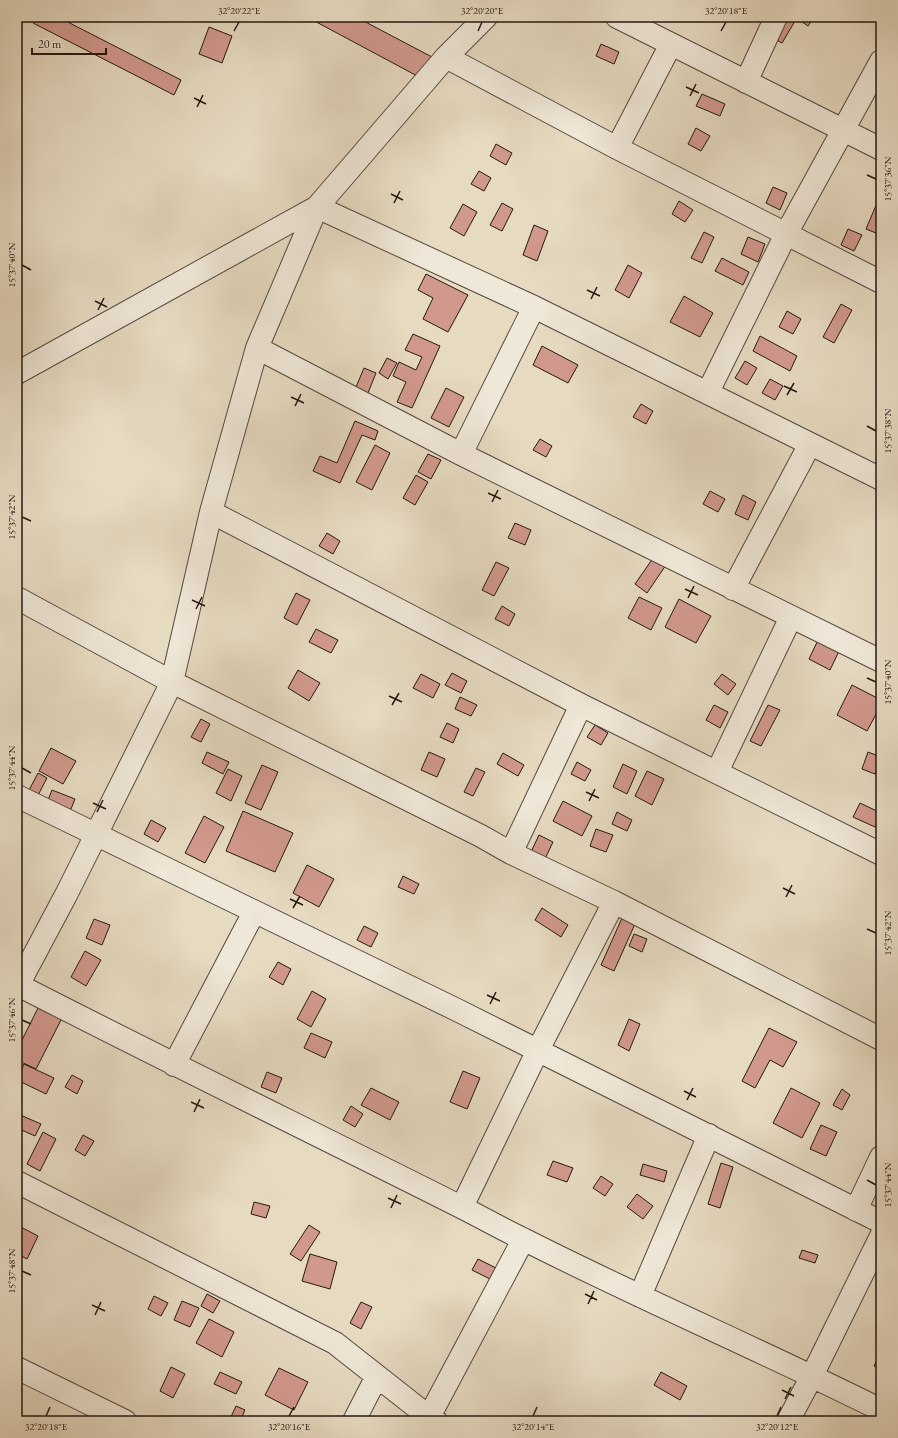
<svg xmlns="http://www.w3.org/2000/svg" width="898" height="1438" font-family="'EB Garamond',serif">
  <rect width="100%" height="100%" fill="#e6dac1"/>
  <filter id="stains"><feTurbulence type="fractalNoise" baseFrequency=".005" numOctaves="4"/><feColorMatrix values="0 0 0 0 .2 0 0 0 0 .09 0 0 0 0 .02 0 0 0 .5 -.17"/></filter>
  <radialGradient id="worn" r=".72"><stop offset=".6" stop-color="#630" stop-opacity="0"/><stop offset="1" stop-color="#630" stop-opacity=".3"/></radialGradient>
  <path fill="#d1998d" stroke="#241813" d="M 36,17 L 58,17 L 181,80 L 174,95 L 33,23 Z
    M 307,17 L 356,17 L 432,57 L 421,78 Z
    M 780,17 L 788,17 L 795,21 L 782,43 L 769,36 Z
    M 795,17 L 814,17 L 808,26 Z
    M 209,27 L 232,36 L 222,63 L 199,54 Z
    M 601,44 L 619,52 L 614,64 L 596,56 Z
    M 702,94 L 725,104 L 720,116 L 696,106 Z
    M 696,128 L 710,136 L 701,151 L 688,144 Z
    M 496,144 L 512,153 L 506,165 L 490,156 Z
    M 479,171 L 491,178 L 484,191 L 471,184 Z
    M 773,187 L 787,193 L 780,210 L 766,203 Z
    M 679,201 L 693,210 L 685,222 L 672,214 Z
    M 502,203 L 513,209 L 502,231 L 490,225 Z
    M 877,203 L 881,205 L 881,235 L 866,229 Z
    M 463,204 L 477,212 L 464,236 L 450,228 Z
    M 534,225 L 548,231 L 537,261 L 523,255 Z
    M 848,229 L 862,235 L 854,251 L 841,245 Z
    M 704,232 L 714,237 L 702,263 L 691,258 Z
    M 748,237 L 765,244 L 758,262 L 741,254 Z
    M 722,258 L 749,272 L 743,285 L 715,271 Z
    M 628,265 L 642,273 L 629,298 L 615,290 Z
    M 426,274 L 468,295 L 448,332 L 423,319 L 433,298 L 418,290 Z
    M 684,296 L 713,313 L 700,337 L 670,322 Z
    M 841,304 L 852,310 L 834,343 L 823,337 Z
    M 787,311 L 801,319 L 793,334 L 779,327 Z
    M 413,334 L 440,346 L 412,408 L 397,402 L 406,382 L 393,376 L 399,362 L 416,370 L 422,357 L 405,350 Z
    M 760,336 L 797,356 L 790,371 L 753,351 Z
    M 542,346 L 578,365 L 568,383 L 533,365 Z
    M 387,358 L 397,363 L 388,379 L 379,373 Z
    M 745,361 L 757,368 L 747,385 L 735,378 Z
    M 364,368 L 376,373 L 368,393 L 356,387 Z
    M 770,379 L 783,386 L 775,400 L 762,393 Z
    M 446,388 L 464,397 L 449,427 L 431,418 Z
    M 641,404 L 653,411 L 646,424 L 633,417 Z
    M 355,421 L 378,431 L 375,440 L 362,435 L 340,483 L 313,471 L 320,456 L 337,463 Z
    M 540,439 L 552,446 L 546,457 L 533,450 Z
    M 375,445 L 390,453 L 372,490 L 356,482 Z
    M 428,454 L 441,460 L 431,479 L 418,472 Z
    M 416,475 L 428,482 L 415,505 L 403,498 Z
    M 710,491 L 725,499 L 718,512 L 703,504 Z
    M 743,495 L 756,502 L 748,520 L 735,514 Z
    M 515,523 L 531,530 L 525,545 L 508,538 Z
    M 327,533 L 340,541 L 333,554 L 319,546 Z
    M 656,554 L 668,562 L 647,593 L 635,584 Z
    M 496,562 L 509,568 L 494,596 L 482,590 Z
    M 296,593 L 310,600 L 297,625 L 284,618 Z
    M 639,597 L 662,608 L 651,630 L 628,618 Z
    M 679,599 L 711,616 L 696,643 L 665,627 Z
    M 502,606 L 515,614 L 509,626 L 495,619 Z
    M 316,629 L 338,640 L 331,653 L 309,642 Z
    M 820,636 L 841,647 L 830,670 L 809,659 Z
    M 298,670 L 320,683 L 309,701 L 288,688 Z
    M 452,673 L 467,681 L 461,693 L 445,685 Z
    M 421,674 L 440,684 L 433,698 L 413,688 Z
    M 722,674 L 736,684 L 728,695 L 714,684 Z
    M 852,685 L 881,700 L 881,705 L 867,731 L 837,715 Z
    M 460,697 L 477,705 L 471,716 L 455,709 Z
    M 714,705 L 728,712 L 720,728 L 706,720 Z
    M 768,705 L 780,710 L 761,746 L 750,741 Z
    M 201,719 L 210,724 L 201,742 L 191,737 Z
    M 447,723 L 459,729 L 453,743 L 440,737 Z
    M 595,725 L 608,733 L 601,745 L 587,737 Z
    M 51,748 L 76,761 L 63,784 L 39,771 Z
    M 207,752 L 229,762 L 223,774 L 202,763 Z
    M 429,752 L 445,759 L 437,777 L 421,770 Z
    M 868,752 L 881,757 L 875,774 L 862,769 Z
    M 503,753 L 524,765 L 518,776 L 497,764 Z
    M 577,762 L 591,770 L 585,781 L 571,774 Z
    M 623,764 L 637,771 L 627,794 L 613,787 Z
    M 262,765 L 278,772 L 261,810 L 245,803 Z
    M 476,768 L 485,772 L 473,796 L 464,792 Z
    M 228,769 L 242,776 L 231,801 L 216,793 Z
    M 647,771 L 664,779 L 652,805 L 635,796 Z
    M 38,773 L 47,778 L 36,799 L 27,794 Z
    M 52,790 L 75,799 L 69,814 L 46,805 Z
    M 563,801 L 592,816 L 582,836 L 553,821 Z
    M 860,803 L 881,813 L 875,827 L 853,817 Z
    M 243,811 L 293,833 L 275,872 L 226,851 Z
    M 617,812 L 632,820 L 627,831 L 612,824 Z
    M 204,816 L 224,827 L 205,863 L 185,853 Z
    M 151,820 L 166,828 L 158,842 L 144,834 Z
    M 596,829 L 613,835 L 606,852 L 590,846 Z
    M 539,835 L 553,842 L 544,861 L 530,854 Z
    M 307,865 L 334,879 L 319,907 L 293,893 Z
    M 403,876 L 419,884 L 414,894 L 398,887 Z
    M 542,908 L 568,925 L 561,937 L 535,920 Z
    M 622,918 L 635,924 L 614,971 L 601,965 Z
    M 94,919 L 110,925 L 102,945 L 86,938 Z
    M 364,926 L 378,933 L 371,947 L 357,940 Z
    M 634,934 L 647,939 L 642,952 L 629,946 Z
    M 85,951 L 101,960 L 86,986 L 71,977 Z
    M 278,962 L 291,969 L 283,985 L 269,977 Z
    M 312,991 L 326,999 L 311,1027 L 297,1019 Z
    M 39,1006 L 62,1018 L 36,1069 L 17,1060 L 17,1050 Z
    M 629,1019 L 640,1024 L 629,1051 L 618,1045 Z
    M 769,1028 L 797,1042 L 783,1067 L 770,1060 L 755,1088 L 742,1081 Z
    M 311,1033 L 332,1042 L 325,1058 L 304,1048 Z
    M 24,1064 L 54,1078 L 46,1094 L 17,1080 Z
    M 463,1071 L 480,1078 L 467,1109 L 450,1102 Z
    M 267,1072 L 282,1078 L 276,1093 L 261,1087 Z
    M 72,1075 L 83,1081 L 77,1094 L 65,1087 Z
    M 371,1088 L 399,1102 L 390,1120 L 361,1105 Z
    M 791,1088 L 820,1103 L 802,1138 L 773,1123 Z
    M 842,1089 L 850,1095 L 842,1110 L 833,1105 Z
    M 351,1106 L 363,1114 L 355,1127 L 343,1120 Z
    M 18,1114 L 41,1124 L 35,1136 L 17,1128 Z
    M 821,1125 L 837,1132 L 826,1156 L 810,1149 Z
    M 43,1132 L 56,1139 L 40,1171 L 27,1164 Z
    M 83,1135 L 94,1141 L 85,1156 L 75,1150 Z
    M 553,1161 L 573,1168 L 567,1182 L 547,1175 Z
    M 721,1163 L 733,1167 L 720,1208 L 708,1204 Z
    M 643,1164 L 667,1171 L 664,1182 L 640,1175 Z
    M 601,1176 L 613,1184 L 605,1196 L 593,1188 Z
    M 637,1194 L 653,1206 L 643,1219 L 627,1207 Z
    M 254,1202 L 270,1206 L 266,1218 L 251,1214 Z
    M 17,1225 L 38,1236 L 27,1259 L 17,1254 Z
    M 309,1225 L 320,1232 L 301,1261 L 290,1254 Z
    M 802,1250 L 818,1255 L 815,1263 L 799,1258 Z
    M 310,1254 L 337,1262 L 330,1289 L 302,1281 Z
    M 478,1259 L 496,1268 L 490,1279 L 472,1270 Z
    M 207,1294 L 220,1301 L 213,1313 L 201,1306 Z
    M 154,1296 L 168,1303 L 161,1316 L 148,1309 Z
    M 182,1301 L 199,1308 L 190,1327 L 174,1320 Z
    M 361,1302 L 372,1307 L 361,1329 L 350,1323 Z
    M 209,1319 L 234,1332 L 222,1357 L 196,1343 Z
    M 881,1352 L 881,1370 L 874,1366 Z
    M 171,1367 L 185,1374 L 173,1398 L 160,1391 Z
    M 279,1368 L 308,1382 L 294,1410 L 265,1395 Z
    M 220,1372 L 242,1382 L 236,1394 L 214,1384 Z
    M 661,1372 L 687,1386 L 680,1400 L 654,1385 Z
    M 236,1406 L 245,1410 L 240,1421 L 229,1421 Z"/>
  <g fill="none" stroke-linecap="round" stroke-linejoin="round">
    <defs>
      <path id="minor" d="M 617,17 L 881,149
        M 446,57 L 617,148 L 881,282
        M 746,82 L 776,17
        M 617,148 L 671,44
        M 257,348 L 461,454 L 881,661
        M 17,373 L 317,207 L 534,307 L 881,479
        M 708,392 L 786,234 L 881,61
        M 461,454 L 534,307
        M 211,512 L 581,705 L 881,854
        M 733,589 L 810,444
        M 17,598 L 172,682 L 481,836 L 511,853 L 614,902 L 881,1039
        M 717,772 L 791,617
        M 17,796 L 455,1009 L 881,1222
        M 511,853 L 581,705
        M 18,985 C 164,1060 312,1132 459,1206 C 481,1217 502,1229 523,1239 C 641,1299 763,1351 881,1410
        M 17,987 L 67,893 L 172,682 L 211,512 L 257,348 L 317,207 L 446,57 L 486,17
        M 174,1065 L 254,912
        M 17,1182 L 335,1343 L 429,1417 L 436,1421
        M 462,1207 L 538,1050 L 614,902
        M 856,1210 L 881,1157
        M 640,1296 L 709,1135
        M 17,1368 L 125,1421
        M 429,1417 L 523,1240
        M 354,1421 L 377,1376
        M 788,1421 L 812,1376 L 881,1236"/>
    </defs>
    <use href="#minor" stroke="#54483e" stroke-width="24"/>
    <use href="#minor" stroke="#efe7d7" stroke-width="22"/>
  </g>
  <path fill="none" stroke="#241813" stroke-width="1.5" d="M 234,31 L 239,22M 478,31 L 482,22M 721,31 L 726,22M 686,87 L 699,93M 690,96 L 696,84M 194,98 L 206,104M 197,107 L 203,95M 867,175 L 876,179M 391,194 L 403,200M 394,203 L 400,191M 22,265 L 31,270M 587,290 L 600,296M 591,299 L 597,287M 95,301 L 107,307M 98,310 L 104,298M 784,386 L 797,392M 787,395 L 794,383M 291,397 L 304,403M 295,406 L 301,394M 867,426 L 876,431M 488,493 L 501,499M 492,502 L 498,490M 22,517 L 31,521M 685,589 L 698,595M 688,598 L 694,586M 192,600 L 205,606M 196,609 L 202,597M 867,678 L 876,682M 389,696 L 402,702M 392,705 L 399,693M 22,768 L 31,773M 586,792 L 599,798M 589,801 L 595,789M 93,803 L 106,809M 97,812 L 103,800M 783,888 L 795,894M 786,897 L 792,885M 290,899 L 303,905M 293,908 L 300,896M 867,929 L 876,933M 487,995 L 500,1001M 490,1004 L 496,992M 22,1020 L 31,1024M 684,1091 L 696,1097M 687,1100 L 693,1088M 191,1102 L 204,1108M 194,1112 L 200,1099M 867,1180 L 876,1185M 388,1198 L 401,1204M 391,1208 L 397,1195M 22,1271 L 31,1275M 585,1294 L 597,1300M 588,1304 L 594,1291M 92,1305 L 105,1311M 95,1315 L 101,1302M 782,1390 L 794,1396M 785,1399 L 791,1387M 46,1416 L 50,1407M 289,1416 L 294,1407M 533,1416 L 537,1407M 777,1416 L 781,1407"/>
  <rect width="898" height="1438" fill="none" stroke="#e6dac1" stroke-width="44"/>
  <path d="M32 48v6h74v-6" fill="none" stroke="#241813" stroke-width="2"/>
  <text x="38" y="48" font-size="12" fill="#241813" stroke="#efe7d7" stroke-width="3" paint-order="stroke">20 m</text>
  <rect x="22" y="22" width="854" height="1394" fill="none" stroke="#241813" stroke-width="1.5"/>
  <g font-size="10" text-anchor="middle" fill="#241813">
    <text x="239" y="14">32°20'22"E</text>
    <text x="482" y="14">32°20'20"E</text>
    <text x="726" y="14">32°20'18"E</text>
    <text transform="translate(887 179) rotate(-90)" y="4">15°37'36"N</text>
    <text transform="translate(11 265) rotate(-90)" y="4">15°37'40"N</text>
    <text transform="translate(887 431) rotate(-90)" y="4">15°37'38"N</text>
    <text transform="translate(11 517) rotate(-90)" y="4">15°37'42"N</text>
    <text transform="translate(887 682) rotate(-90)" y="4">15°37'40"N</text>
    <text transform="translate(11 768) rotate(-90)" y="4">15°37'44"N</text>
    <text transform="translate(887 933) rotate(-90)" y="4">15°37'42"N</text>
    <text transform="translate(11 1020) rotate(-90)" y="4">15°37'46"N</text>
    <text transform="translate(887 1185) rotate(-90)" y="4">15°37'44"N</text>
    <text transform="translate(11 1271) rotate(-90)" y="4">15°37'48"N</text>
    <text x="46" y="1430">32°20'18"E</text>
    <text x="289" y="1430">32°20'16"E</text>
    <text x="533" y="1430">32°20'14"E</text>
    <text x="777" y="1430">32°20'12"E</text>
  </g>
  <rect width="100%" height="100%" filter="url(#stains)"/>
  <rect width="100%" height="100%" fill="url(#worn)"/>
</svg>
